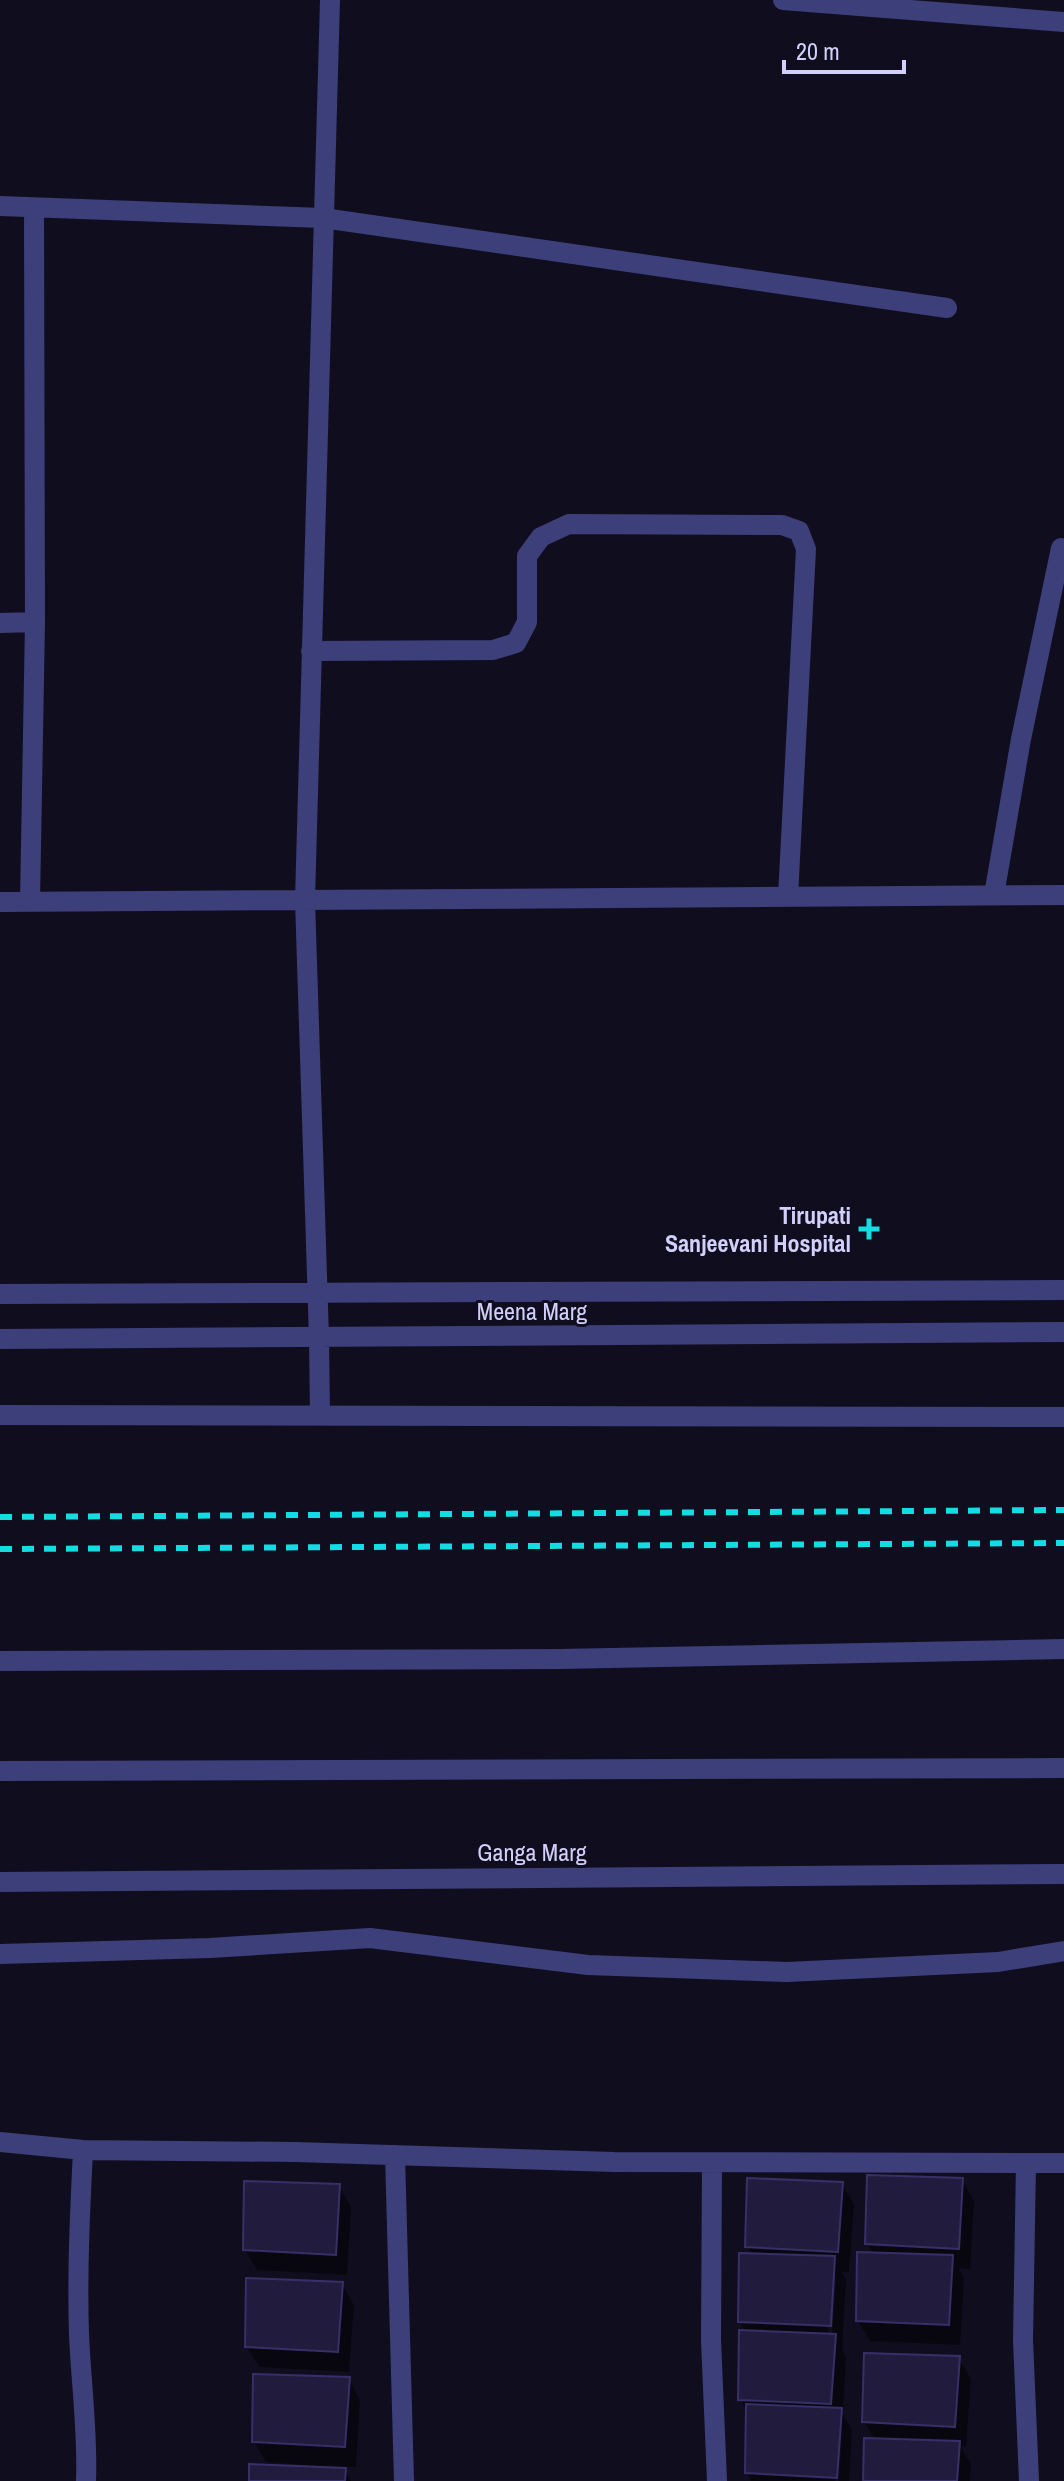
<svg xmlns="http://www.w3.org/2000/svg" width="1064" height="2481" font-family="'Archivo Narrow',sans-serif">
  <rect width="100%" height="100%" fill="#100e1e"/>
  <path fill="#0007" fill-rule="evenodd" d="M 962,2180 L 974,2201 L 970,2269 L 959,2268 L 964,2278 L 960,2345 L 870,2341 L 858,2321 L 874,2255 L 867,2243 Z
    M 842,2184 L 854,2204 L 849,2272 L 842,2272 L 846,2279 L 842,2349 L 846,2357 L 843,2414 L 852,2430 L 849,2481 L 839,2481 L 842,2427 L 838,2427 L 835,2481 L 751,2481 L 747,2472 L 748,2413 L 740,2399 L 746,2333 L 740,2321 L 753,2255 L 747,2246 ZM 832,2276 L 836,2276 L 832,2336 L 828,2336 Z
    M 339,2186 L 351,2207 L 347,2275 L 257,2270 L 245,2250 Z
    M 342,2284 L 354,2305 L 349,2372 L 259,2367 L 247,2347 Z
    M 959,2358 L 971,2379 L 966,2447 L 960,2446 L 971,2464 L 970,2481 L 865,2481 L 875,2440 L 864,2421 Z
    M 349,2379 L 360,2400 L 356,2467 L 343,2467 L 351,2481 L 251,2481 L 305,2468 L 306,2465 L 266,2462 L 254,2442 Z"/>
  <path fill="#211c3e" stroke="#373068" stroke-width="2" d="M 867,2175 L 963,2178 L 959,2249 L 865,2244 Z
    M 747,2178 L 843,2182 L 838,2252 L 745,2247 Z
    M 244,2181 L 340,2184 L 336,2255 L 243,2250 Z
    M 857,2252 L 953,2255 L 949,2325 L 856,2321 Z
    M 739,2253 L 835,2256 L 831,2326 L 738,2322 Z
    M 246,2278 L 343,2282 L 338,2352 L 245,2347 Z
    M 739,2330 L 836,2334 L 831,2404 L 738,2400 Z
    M 864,2353 L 960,2356 L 955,2427 L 862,2422 Z
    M 253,2374 L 350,2377 L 345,2447 L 252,2442 Z
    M 746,2404 L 842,2408 L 837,2478 L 745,2473 Z
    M 864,2438 L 960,2441 L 957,2481 L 863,2481 Z
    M 249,2464 L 346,2468 L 345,2481 L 249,2481 Z"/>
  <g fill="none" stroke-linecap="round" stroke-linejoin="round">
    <path stroke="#3d3f7a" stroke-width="20" d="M 783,0 L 1064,22
      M 0,206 L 323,218 L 947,308
      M 0,623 L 35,622
      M 311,651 L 493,650 L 516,643 L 527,622 L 527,556 L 541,537 L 569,524 L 782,525 L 799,531 L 806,549 L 788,897
      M 994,895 L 1021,739 L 1061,548
      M 0,902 L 1064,895
      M 30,902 L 35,622 L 34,209
      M 0,1294 L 1064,1290
      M 319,1338 L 305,900 L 330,0
      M 0,1661 L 560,1659 L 1064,1649
      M 0,1954 L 210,1948 L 370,1938 L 588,1965 L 787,1972 L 998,1962 L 1064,1951
      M 0,2142 L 83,2150 L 295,2152 L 614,2162 L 1064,2163
      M 83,2150 C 80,2211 77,2272 79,2334 C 81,2383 88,2432 86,2481
      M 395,2155 L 404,2481
      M 712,2163 L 711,2340 L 717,2481
      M 1026,2163 L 1023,2340 L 1029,2481"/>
    <path stroke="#3d3f7a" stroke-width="20" d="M 319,1338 L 320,1415
      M 0,1339 L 1064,1332
      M 0,1415 L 1064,1417
      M 0,1771 L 1064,1768
      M 0,1882 L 1064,1874"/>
    <path stroke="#13dce3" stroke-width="6" stroke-dasharray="12 10" stroke-linecap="butt" d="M 0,1517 L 1064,1510
      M 0,1549 L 1064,1543"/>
  </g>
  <path fill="#13dce3" stroke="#100e1e" stroke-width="3" d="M865 1217h8v8h8v8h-8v8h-8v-8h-8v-8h8z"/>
  <g text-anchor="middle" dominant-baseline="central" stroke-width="6" stroke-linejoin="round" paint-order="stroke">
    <g font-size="24" font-weight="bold" fill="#d2d0fb" stroke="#100e1e" text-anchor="end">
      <text x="851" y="1215">Tirupati<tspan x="851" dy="28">Sanjeevani Hospital</tspan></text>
    </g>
    <g font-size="24" fill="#d2d0fb" stroke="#100e1e">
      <text x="532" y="1311">Meena Marg</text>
      <text x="532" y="1852">Ganga Marg</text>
    </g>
  </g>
  <path d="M784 60v12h120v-12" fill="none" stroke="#d2d0fb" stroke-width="4"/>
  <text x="796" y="60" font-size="24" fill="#d2d0fb" stroke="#100e1e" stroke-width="6" paint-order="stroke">20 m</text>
</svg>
